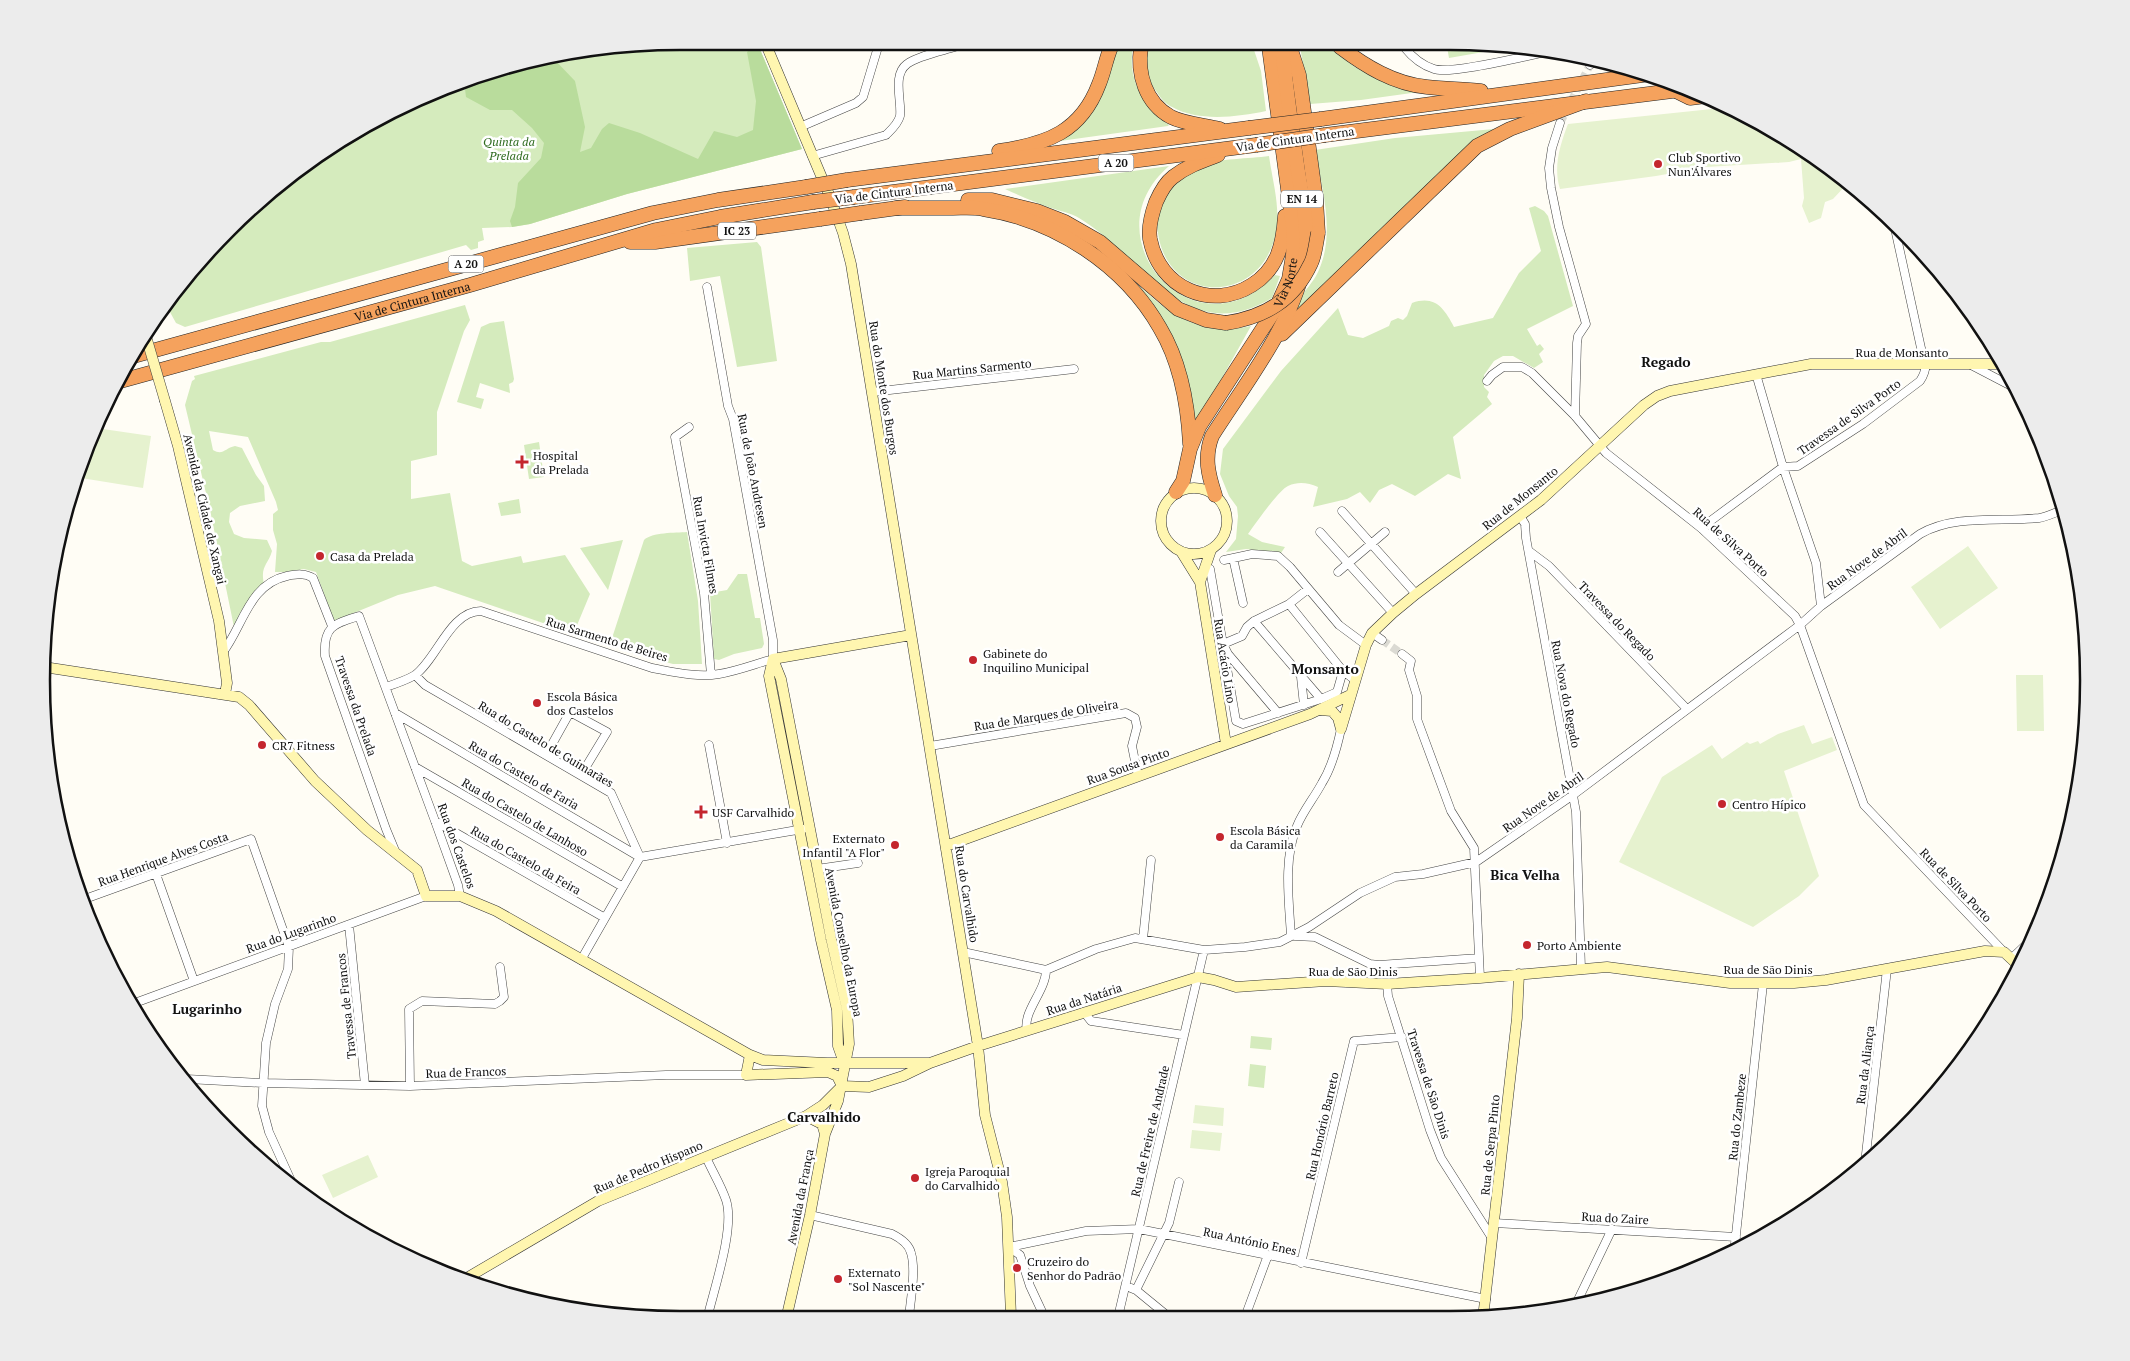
<svg xmlns="http://www.w3.org/2000/svg" width="2130" height="1361" font-family="'PT Serif',serif">
  <rect width="100%" height="100%" fill="#fffdf5"/>
  <path fill="#d5ebbd" d="M 597,47 L 759,47 L 802,149 L 627,194 L 530,224 L 512,227 L 482,228 L 484,240 L 478,242 L 478,248 L 471,250 L 466,245 L 185,327 L 176,323 L 165,303 L 173,292 L 229,228 L 325,149 L 475,75 Z
    M 1118,47 L 1133,47 C 1127,80 1143,105 1169,125 L 1168,126 L 1060,141 L 1105,83 Z
    M 1149,47 L 1253,47 L 1261,71 L 1266,111 C 1237,117 1199,122 1172,107 C 1165,104 1160,97 1156,91 C 1146,78 1145,62 1149,47 Z
    M 1300,47 L 1329,47 L 1355,67 L 1379,79 L 1419,92 L 1361,100 L 1310,104 Z
    M 1447,47 L 1512,47 L 1449,58 Z
    M 1494,129 L 1458,158 L 1291,319 C 1293,313 1295,306 1298,301 C 1304,291 1313,283 1318,272 C 1336,234 1322,189 1315,150 L 1395,138 Z
    M 1269,156 C 1272,178 1279,202 1277,224 C 1270,302 1174,309 1159,239 C 1157,228 1156,219 1160,209 C 1167,189 1182,175 1201,166 C 1219,158 1249,159 1269,156 Z
    M 1169,166 C 1086,237 1195,360 1275,275 L 1280,276 L 1272,298 C 1185,350 1144,257 1079,218 C 1071,213 1060,211 1051,208 C 1035,202 1020,196 1005,189 Z
    M 1535,206 L 1544,211 L 1548,216 L 1573,306 L 1527,329 L 1537,346 L 1540,344 L 1544,349 L 1539,354 L 1543,362 L 1534,368 L 1513,356 L 1503,356 L 1494,361 L 1484,375 L 1484,387 L 1489,392 L 1487,397 L 1492,404 L 1453,437 L 1461,479 L 1448,474 L 1415,496 L 1392,484 L 1379,490 L 1370,503 L 1360,492 L 1347,499 L 1313,507 L 1318,487 C 1308,483 1299,481 1288,486 C 1279,490 1255,524 1248,534 L 1262,542 L 1285,547 L 1281,553 L 1246,549 L 1226,552 L 1236,539 L 1238,516 L 1237,507 L 1229,496 L 1220,474 L 1223,449 L 1281,371 L 1338,308 L 1348,335 L 1363,338 L 1389,326 L 1391,321 L 1398,318 L 1403,320 L 1407,316 L 1412,303 C 1435,295 1444,308 1454,327 L 1493,318 L 1519,273 L 1541,251 L 1529,208 Z
    M 757,242 L 761,247 L 777,361 L 737,367 L 720,276 L 690,281 L 687,248 Z
    M 1110,259 C 1156,300 1183,339 1251,326 L 1194,428 L 1187,383 Z
    M 465,305 L 470,320 L 464,331 L 437,412 L 437,455 L 411,461 L 411,499 L 450,493 L 462,561 L 472,566 L 521,556 L 523,563 L 565,555 L 590,594 L 575,630 L 572,633 L 435,586 L 398,595 L 334,621 L 316,572 L 304,569 L 286,572 L 275,572 L 277,544 L 273,530 L 273,514 L 278,510 L 276,502 L 248,437 L 209,431 L 213,450 C 223,456 225,448 235,446 L 242,448 L 256,475 L 264,486 L 265,501 L 240,506 L 230,513 L 229,522 L 234,534 L 244,538 L 267,540 L 272,551 C 268,565 260,566 264,584 C 249,596 241,609 234,627 L 210,510 L 185,405 L 192,381 L 195,379 L 194,376 L 321,342 L 330,342 Z
    M 504,321 L 514,379 L 513,382 L 509,384 L 510,393 L 480,383 L 476,397 L 484,399 L 481,409 L 457,402 L 481,327 L 490,323 Z
    M 539,442 L 544,477 L 529,479 L 524,445 Z
    M 519,499 L 521,513 L 501,516 L 498,503 Z
    M 687,532 L 698,601 L 702,664 L 673,664 L 632,653 L 626,647 L 613,643 L 613,635 L 644,540 C 652,532 675,533 687,532 Z
    M 623,540 L 608,590 L 580,548 Z
    M 738,574 L 747,574 L 755,618 L 760,618 L 764,644 L 762,648 L 734,654 L 719,660 L 714,659 L 710,593 L 727,590 Z
    M 1251,1036 L 1272,1038 L 1271,1050 L 1250,1048 Z
    M 1250,1064 L 1266,1066 L 1264,1088 L 1248,1086 Z"/>
  <path fill="#b9dc9c" d="M 752,47 L 759,47 L 802,149 L 627,194 L 530,224 L 512,227 L 510,221 L 515,207 L 518,183 L 541,158 L 544,143 L 532,128 L 512,110 L 490,110 L 466,97 L 464,81 L 475,75 L 552,57 L 575,81 L 585,127 L 580,152 L 591,148 L 602,129 L 609,123 L 640,133 L 698,159 L 714,131 L 737,137 L 753,130 L 756,101 L 747,52 Z"/>
  <path fill="#e6f2cf" d="M 1731,107 L 1847,184 L 1833,199 L 1825,202 L 1821,218 L 1809,223 L 1802,206 L 1804,198 L 1801,159 L 1789,162 L 1706,167 L 1656,176 L 1560,189 C 1553,167 1560,145 1568,124 Z
    M 96,428 L 151,436 L 143,488 L 75,477 Z
    M 1968,546 L 1998,588 L 1940,629 L 1911,587 Z
    M 2016,675 L 2043,675 L 2044,731 L 2017,731 Z
    M 1804,725 L 1812,744 L 1832,737 L 1837,750 L 1784,771 L 1819,876 L 1799,896 L 1753,927 L 1619,862 L 1662,777 L 1712,745 L 1722,759 L 1747,742 L 1750,744 L 1758,741 L 1760,744 L 1778,734 Z
    M 1195,1105 L 1224,1108 L 1223,1126 L 1193,1123 Z
    M 1192,1130 L 1222,1133 L 1220,1151 L 1190,1148 Z
    M 368,1155 L 378,1177 L 333,1198 L 322,1175 Z"/>
  <g fill="none" stroke-linecap="round" stroke-linejoin="round">
    <path stroke="#dbdad3" stroke-width="8" stroke-dasharray="8 4" stroke-linecap="butt" d="M 1560,123 L 1590,65
      M 1382,640 L 1402,654"/>
    <defs>
      <path id="street" d="M 1404,47 C 1412,57 1421,65 1434,69 C 1450,75 1530,55 1551,51
        M 1590,65 L 1591,60
        M 1560,123 L 1552,148 L 1549,168 L 1551,188 L 1559,227 L 1586,324 L 1578,336 L 1577,343 L 1575,416
        M 800,127 L 856,103 L 863,97 L 878,47
        M 812,156 L 886,135 C 891,130 898,124 900,116 C 902,101 892,75 907,64 C 917,56 942,51 955,47
        M 1971,365 L 2017,389
        M 1756,374 L 1783,467 L 1816,563 L 1821,606
        M 1487,381 L 1492,375 L 1503,367 L 1522,367 L 1532,373 L 1575,416 L 1606,453 L 1701,528 L 1795,616 L 1800,625 L 1864,805 L 2004,952
        M 872,392 L 1074,369
        M 689,427 L 675,437 L 704,593 L 711,675
        M 1342,511 L 1416,594
        M 1520,516 L 1525,524 L 1526,538 L 1576,812 L 1581,969
        M 1701,528 L 1783,467 L 1798,466 L 1863,424 L 1920,381 C 1928,369 1926,362 1921,348 L 1894,224
        M 1320,532 L 1393,613
        M 1529,551 L 1549,566 L 1687,709
        M 1233,558 L 1243,603
        M 1224,560 L 1252,554 L 1278,556 L 1290,567 L 1339,625 L 1366,645
        M 1210,569 L 1236,721 L 1243,724 L 1321,699 L 1337,692 L 1343,671
        M 1338,572 L 1385,532
        M 1308,589 L 1289,604 L 1343,671 L 1355,680
        M 1254,621 L 1321,699
        M 1372,633 L 1382,640
        M 223,652 C 243,626 249,584 287,576 C 297,574 305,573 313,578 L 332,626
        M 1402,654 L 1411,661 L 1409,670 L 1417,696 L 1417,719 L 1451,811 L 1474,848 L 1480,978
        M 415,675 L 425,685 L 611,793 L 640,857
        M 1301,677 L 1304,705
        M 386,687 C 395,684 407,680 415,675 C 437,659 450,611 481,611 L 652,668 C 674,672 698,678 719,674 C 737,671 755,664 773,659 L 773,640 L 733,419 L 728,406 L 707,287
        M 395,713 L 638,856
        M 1278,713 L 1228,654 L 1223,644 L 1242,636 L 1247,627 L 1254,621 L 1289,604
        M 709,745 L 727,843
        M 930,746 L 1126,713 L 1135,718 L 1137,727 L 1132,746 L 1138,776
        M 546,755 L 570,712 L 607,732 L 581,775
        M 415,767 L 623,887
        M 435,821 L 605,918
        M 396,853 L 386,829 L 325,656 C 323,626 334,624 359,616 L 435,821 L 458,885 L 460,896
        M 640,857 L 803,829
        M 817,869 L 858,863
        M 156,874 L 194,981
        M 82,900 L 251,839 L 289,947 L 288,969 L 275,1004 L 266,1043 L 262,1106 L 269,1132 L 293,1185
        M 349,925 L 365,1085
        M 1291,936 C 1289,901 1283,859 1297,826 C 1303,811 1314,798 1322,783 C 1332,767 1337,748 1341,729
        M 1295,936 L 1315,937 L 1370,964 L 1379,965 L 1479,958
        M 1143,939 L 1151,860
        M 963,952 L 1046,970
        M 2012,958 L 2030,941
        M 581,960 L 640,857
        M 1387,984 L 1388,996 L 1430,1130 L 1441,1158 L 1492,1238
        M 132,1004 L 426,896
        M 1084,1012 L 1091,1021 L 1184,1035
        M 1027,1031 C 1022,1012 1046,991 1046,970 L 1096,949 L 1135,938 L 1204,950 L 1245,947 L 1280,942 L 1309,927 L 1360,893 L 1395,877 L 1423,874 L 1476,862 L 1573,795 L 1800,625 L 1821,606 L 1920,534 C 1955,514 2000,522 2039,518 C 2047,517 2056,512 2065,509
        M 187,1079 L 263,1083 L 410,1086 L 666,1075 L 746,1075
        M 410,1086 L 409,1009 L 422,1001 L 495,1004 L 500,1001 L 504,997 L 500,967
        M 706,1157 C 712,1171 721,1185 726,1200 C 735,1227 715,1286 708,1315
        M 1865,1163 L 1887,969
        M 810,1215 L 892,1234 C 900,1238 909,1244 911,1253 C 916,1269 911,1298 909,1316
        M 1494,1223 L 1736,1237
        M 1009,1247 L 1086,1231 L 1139,1229 L 1486,1299
        M 1009,1247 L 1020,1255 L 1030,1286 L 1044,1316
        M 1734,1253 L 1763,984
        M 1301,1263 L 1354,1041 L 1402,1037
        M 1131,1288 L 1136,1290 L 1169,1317
        M 1136,1290 L 1169,1223 L 1179,1182
        M 1576,1304 L 1612,1229
        M 1118,1317 L 1204,950
        M 1245,1317 L 1268,1255"/>
      <path id="secondary" d="M 767,47 L 830,197 L 843,233 L 851,264 L 978,1046 L 985,1115 L 1002,1182 L 1007,1217 L 1011,1316
        M 165,401 L 178,446 L 219,621 L 227,683 L 225,694
        M1161 521a33 33 0 1 1 66 0a33 33 0 1 1-66 0Z
        M 1182,553 L 1200,582 L 1226,744
        M 1200,582 L 1211,550
        M 773,659 L 781,679 L 831,938 L 847,1009 L 849,1044 L 838,1101 L 825,1134 L 810,1215 L 787,1315
        M 773,659 L 769,676 L 821,940 L 837,1010 L 838,1046 L 844,1063
        M 773,659 L 911,635
        M 44,667 L 239,697 L 249,705 L 315,781 L 367,830 L 417,870 L 426,896 L 460,896 L 496,911 L 750,1055 L 763,1060 L 827,1063 L 928,1063
        M 1320,710 L 1332,711 L 1338,718 L 1341,729
        M 1341,729 L 1366,645 L 1372,633 L 1393,613 L 1416,594 L 1541,500 L 1644,405 L 1657,396 L 1670,391 L 1811,364 L 2002,364
        M 946,846 L 1310,714 L 1350,695
        M 750,1055 L 746,1075 L 828,1072 L 837,1076 L 842,1086
        M 842,1086 L 869,1087 L 903,1076 L 930,1063 L 978,1046 L 1198,977 L 1214,980 L 1236,987 L 1326,981 L 1387,984 L 1480,978 L 1607,967 L 1730,983 L 1794,983 L 1826,980 L 1985,951 L 2004,952 L 2019,966
        M 806,1116 L 822,1124 L 825,1134
        M 465,1279 L 598,1201 L 806,1116 L 823,1105 L 840,1088
        M 1483,1318 L 1517,1018 L 1519,974"/>
      <g id="highway">
        <path d="M 1141,47 C 1137,73 1145,103 1171,117 C 1185,124 1204,125 1220,129"/>
        <path d="M 1290,47 L 1299,75 L 1316,200 L 1318,233"/>
        <path d="M 1340,47 C 1365,66 1394,84 1427,87 C 1445,89 1463,89 1481,91"/>
        <path d="M 1676,91 L 1690,98 L 1706,96"/>
        <path d="M 1321,119 L 1650,74"/>
        <path d="M 1325,135 L 1688,89"/>
        <path d="M 999,151 C 1047,144 1081,132 1099,84 C 1104,72 1106,59 1111,47"/>
        <path d="M 1218,155 C 1202,161 1187,166 1173,177 C 1165,183 1160,193 1156,202 C 1152,213 1148,226 1150,239 C 1159,288 1211,311 1252,285 C 1278,269 1283,244 1285,216"/>
        <path d="M 847,180 L 1249,128"/>
        <path d="M 854,197 L 1256,145"/>
        <path d="M 968,200 L 992,200 L 1037,211 L 1065,222 L 1100,242 L 1178,309 L 1206,320 L 1226,323"/>
        <path d="M 896,208 C 915,208 934,208 953,208 C 963,208 974,207 983,209 C 1055,220 1124,265 1160,328 C 1181,363 1188,405 1190,444"/>
        <path d="M 861,213 L 905,207"/>
        <path d="M 630,242 L 655,242 L 820,219"/>
        <path d="M 1282,334 L 1477,146 L 1510,129 L 1586,101"/>
        <path d="M 130,357 L 653,213 L 718,200 L 806,187"/>
        <path id="s1" d="M 117,382 L 470,285 L 656,230 L 720,217 L 813,202"/>
        <path id="s2" d="M 1176,492 L 1183,481 L 1190,449 L 1199,427 L 1276,308 L 1289,279 L 1293,255 L 1294,234 L 1269,47"/>
        <path d="M 1215,495 C 1208,474 1204,457 1212,436 C 1245,384 1291,326 1304,266 C 1310,235 1303,202 1298,171 C 1292,130 1286,88 1282,47"/>
      </g>
    </defs>
    <use href="#street" stroke="#444" stroke-width="9"/>
    <use href="#secondary" stroke="#333" stroke-width="11"/>
    <use href="#highway" stroke="#222" stroke-width="15"/>
    <use href="#street" stroke="#fff" stroke-width="8"/>
    <use href="#secondary" stroke="#fff6b0" stroke-width="10"/>
    <use href="#highway" stroke="#f5a25d" stroke-width="14"/>
    <defs>
      <path id="secondary-bridge" d="M 145,333 L 165,401"/>
      <path id="highway-bridge" d="M 1249,128 L 1321,119
        M 1256,145 L 1325,135
        M 806,187 L 847,180
        M 813,202 L 854,197
        M 820,219 L 861,213
        M 1226,323 C 1265,317 1294,300 1311,263 C 1315,255 1316,243 1318,233"/>
    </defs>
    <use href="#secondary-bridge" stroke="#333" stroke-width="11" stroke-linecap="butt"/>
    <use href="#highway-bridge" stroke="#222" stroke-width="15" stroke-linecap="butt"/>
    <use href="#secondary-bridge" stroke="#fff6b0" stroke-width="10"/>
    <use href="#highway-bridge" stroke="#f5a25d" stroke-width="14"/>
  </g>
  <g fill="#c4262e" stroke="#fff" stroke-width="2">
    <circle cx="1658" cy="164" r="5"/>
    <path d="M519.5 454.5h5v5h5v5h-5v5h-5v-5h-5v-5h5z"/>
    <circle cx="320" cy="556" r="5"/>
    <circle cx="973" cy="660" r="5"/>
    <circle cx="537" cy="703" r="5"/>
    <circle cx="262" cy="745" r="5"/>
    <circle cx="1722" cy="804" r="5"/>
    <path d="M698.5 804.5h5v5h5v5h-5v5h-5v-5h-5v-5h5z"/>
    <circle cx="1220" cy="837" r="5"/>
    <circle cx="895" cy="845" r="5"/>
    <circle cx="1527" cy="945" r="5"/>
    <circle cx="915" cy="1178" r="5"/>
    <circle cx="1017" cy="1268" r="5"/>
    <circle cx="838" cy="1279" r="5"/>
  </g>
  <g text-anchor="middle" dominant-baseline="central" stroke-width="5" stroke-linejoin="round" paint-order="stroke">
    <g fill="#fff" stroke="#585858" stroke-width="1">
      <rect x="1098.5" y="154.5" width="35" height="17" rx="4"/>
      <rect x="1281" y="190.5" width="42" height="17" rx="4"/>
      <rect x="718" y="222.5" width="38" height="17" rx="4"/>
      <rect x="448.5" y="255.5" width="35" height="17" rx="4"/>
    </g>
    <g font-size="11" font-weight="bold" fill="#111">
      <text x="1116" y="163">A 20</text>
      <text x="1302" y="199">EN 14</text>
      <text x="737" y="231">IC 23</text>
      <text x="466" y="264">A 20</text>
    </g>
    <g font-size="12" fill="#111" stroke="#fff">
      <text transform="translate(1295 139) rotate(-8)">Via de Cintura Interna</text>
      <text transform="translate(894 192) rotate(-7)">Via de Cintura Interna</text>
      <text stroke="none"><textPath href="#s2" startOffset="239">Via Norte</textPath></text>
      <text stroke="none"><textPath href="#s1" startOffset="306">Via de Cintura Interna</textPath></text>
      <text x="1902" y="352">Rua de Monsanto</text>
      <text transform="translate(972 369) rotate(-6)">Rua Martins Sarmento</text>
      <text transform="translate(884 388) rotate(81)">Rua do Monte dos Burgos</text>
      <text transform="translate(1849 417) rotate(-35)">Travessa de Silva Porto</text>
      <text transform="translate(753 471) rotate(79)">Rua de João Andresen</text>
      <text transform="translate(1520 498) rotate(-39)">Rua de Monsanto</text>
      <text transform="translate(205 509) rotate(77)">Avenida da Cidade de Xangai</text>
      <text transform="translate(1731 542) rotate(42)">Rua de Silva Porto</text>
      <text transform="translate(706 545) rotate(80)">Rua Invicta Filmes</text>
      <text transform="translate(1867 559) rotate(-36)">Rua Nove de Abril</text>
      <text transform="translate(1617 621) rotate(46)">Travessa do Regado</text>
      <text transform="translate(607 639) rotate(17)">Rua Sarmento de Beires</text>
      <text transform="translate(1225 661) rotate(81)">Rua Acácio Lino</text>
      <text transform="translate(1566 694) rotate(79)">Rua Nova do Regado</text>
      <text transform="translate(356 706) rotate(71)">Travessa da Prelada</text>
      <text transform="translate(1046 715) rotate(-9)">Rua de Marques de Oliveira</text>
      <text transform="translate(546 744) rotate(31)">Rua do Castelo de Guimarães</text>
      <text transform="translate(1128 766) rotate(-20)">Rua Sousa Pinto</text>
      <text transform="translate(524 775) rotate(30)">Rua do Castelo de Faria</text>
      <text transform="translate(1543 802) rotate(-35)">Rua Nove de Abril</text>
      <text transform="translate(525 817) rotate(30)">Rua do Castelo de Lanhoso</text>
      <text transform="translate(457 846) rotate(70)">Rua dos Castelos</text>
      <text transform="translate(163 859) rotate(-20)">Rua Henrique Alves Costa</text>
      <text transform="translate(526 860) rotate(30)">Rua do Castelo da Feira</text>
      <text transform="translate(1956 885) rotate(46)">Rua de Silva Porto</text>
      <text transform="translate(967 894) rotate(81)">Rua do Carvalhido</text>
      <text transform="translate(291 933) rotate(-20)">Rua do Lugarinho</text>
      <text transform="translate(844 942) rotate(79)">Avenida Conselho da Europa</text>
      <text x="1768" y="969">Rua de São Dinis</text>
      <text x="1353" y="971">Rua de São Dinis</text>
      <text transform="translate(1084 999) rotate(-18)">Rua da Natária</text>
      <text transform="translate(346 1006) rotate(-96)">Travessa de Francos</text>
      <text transform="translate(1865 1065) rotate(-83)">Rua da Aliança</text>
      <text transform="translate(466 1072) rotate(-2)">Rua de Francos</text>
      <text transform="translate(1429 1084) rotate(72)">Travessa de São Dinis</text>
      <text transform="translate(1737 1117) rotate(-84)">Rua do Zambeze</text>
      <text transform="translate(1322 1126) rotate(-77)">Rua Honório Barreto</text>
      <text transform="translate(1150 1131) rotate(-77)">Rua de Freire de Andrade</text>
      <text transform="translate(1490 1145) rotate(-84)">Rua de Serpa Pinto</text>
      <text transform="translate(648 1167) rotate(-23)">Rua de Pedro Hispano</text>
      <text transform="translate(800 1197) rotate(-79)">Avenida da França</text>
      <text transform="translate(1615 1218) rotate(3)">Rua do Zaire</text>
      <text transform="translate(1250 1241) rotate(12)">Rua António Enes</text>
    </g>
    <g font-size="12" font-style="italic" fill="#2f6b1f" stroke="#fff">
      <text x="509" y="141">Quinta da<tspan x="509" dy="14">Prelada</tspan></text>
    </g>
    <g font-size="12" fill="#111" stroke="#fff" text-anchor="start">
      <text x="1668" y="157">Club Sportivo<tspan x="1668" dy="14">Nun'Álvares</tspan></text>
      <text x="533" y="455">Hospital<tspan x="533" dy="14">da Prelada</tspan></text>
      <text x="330" y="556">Casa da Prelada</text>
      <text x="983" y="653">Gabinete do<tspan x="983" dy="14">Inquilino Municipal</tspan></text>
      <text x="547" y="696">Escola Básica<tspan x="547" dy="14">dos Castelos</tspan></text>
      <text x="272" y="745">CR7 Fitness</text>
      <text x="1732" y="804">Centro Hípico</text>
      <text x="712" y="812">USF Carvalhido</text>
      <text x="1230" y="830">Escola Básica<tspan x="1230" dy="14">da Caramila</tspan></text>
      <text x="885" y="838" text-anchor="end">Externato<tspan x="885" dy="14">Infantil "A Flor"</tspan></text>
      <text x="1537" y="945">Porto Ambiente</text>
      <text x="925" y="1171">Igreja Paroquial<tspan x="925" dy="14">do Carvalhido</tspan></text>
      <text x="1027" y="1261">Cruzeiro do<tspan x="1027" dy="14">Senhor do Padrão</tspan></text>
      <text x="848" y="1272">Externato<tspan x="848" dy="14">"Sol Nascente"</tspan></text>
    </g>
    <g font-size="14" font-weight="bold" fill="#111" stroke="#fff">
      <text x="1666" y="361">Regado</text>
      <text x="1325" y="668">Monsanto</text>
      <text x="1525" y="874">Bica Velha</text>
      <text x="207" y="1008">Lugarinho</text>
      <text x="824" y="1116">Carvalhido</text>
    </g>
  </g>
  <path d="M0 0H2130V1361H0ZM680 50H1450A630 630 0 0 1 2080 680V681A630 630 0 0 1 1450 1311H680A630 630 0 0 1 50 681V680A630 630 0 0 1 680 50Z" fill="#ececec" fill-rule="evenodd"/>
  <path fill="none" stroke="#111" stroke-width="2.5" d="M680 50H1450A630 630 0 0 1 2080 680V681A630 630 0 0 1 1450 1311H680A630 630 0 0 1 50 681V680A630 630 0 0 1 680 50Z"/>
</svg>
